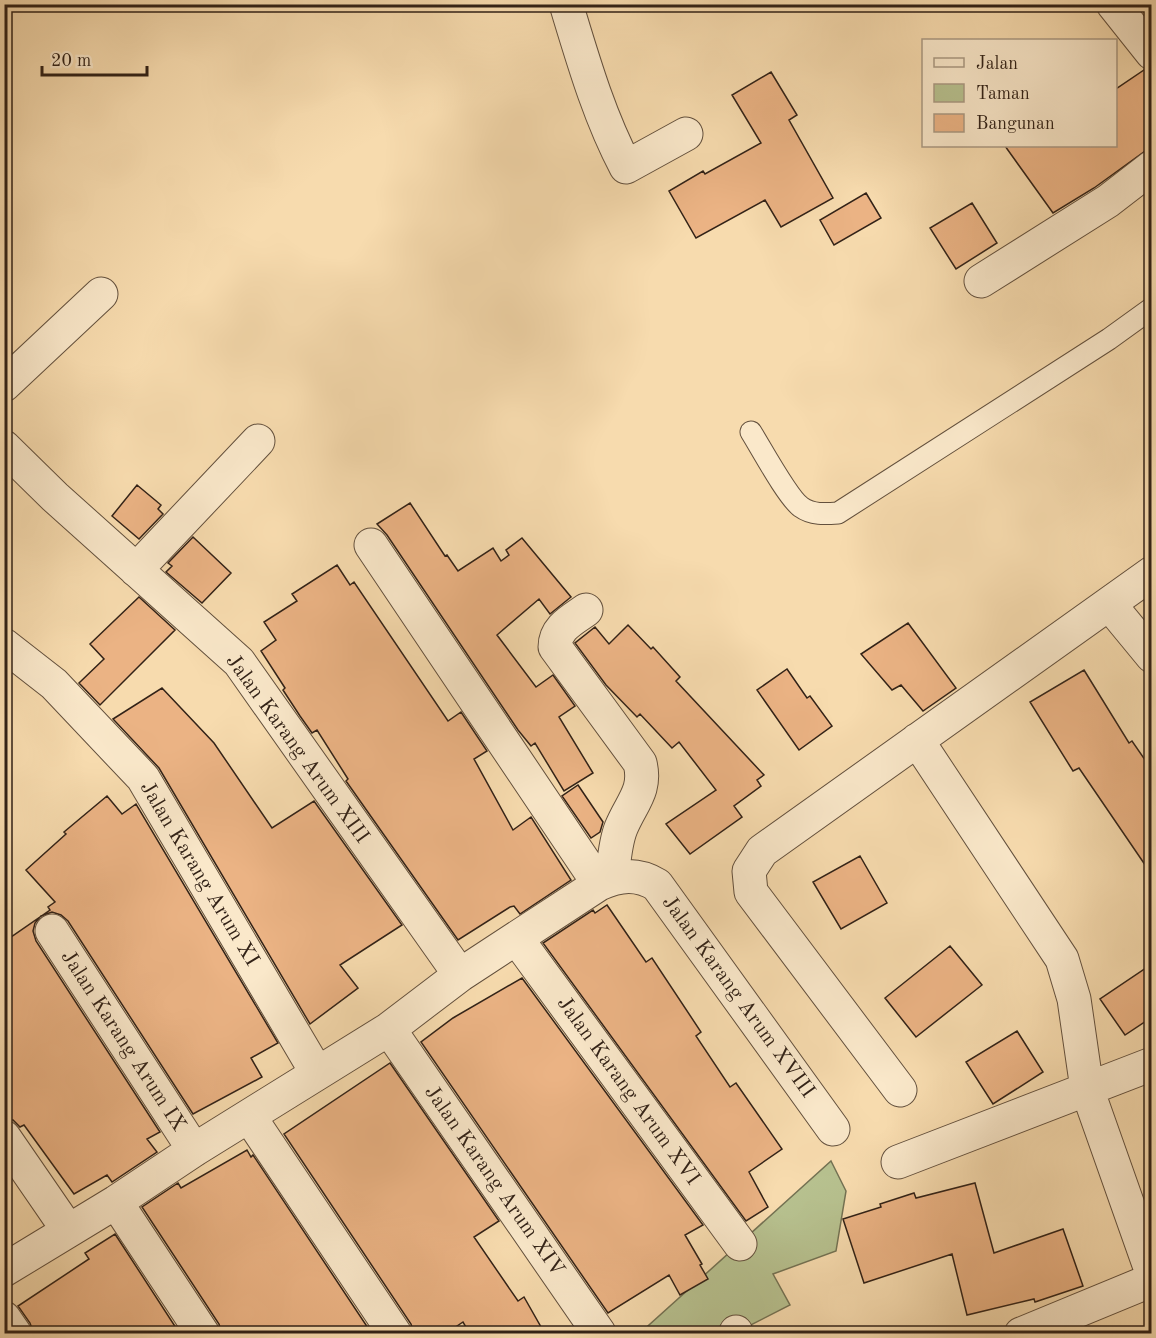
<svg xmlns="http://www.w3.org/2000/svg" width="1156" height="1338" font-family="'Old Standard TT',serif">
  <rect width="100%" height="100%" fill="#f7dbae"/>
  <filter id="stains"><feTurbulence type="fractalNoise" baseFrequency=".00333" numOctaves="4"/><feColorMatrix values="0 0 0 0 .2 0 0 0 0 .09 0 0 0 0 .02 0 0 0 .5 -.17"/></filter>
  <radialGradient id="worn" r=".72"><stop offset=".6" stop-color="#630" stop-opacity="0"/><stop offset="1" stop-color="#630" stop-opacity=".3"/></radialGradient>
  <path fill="#b7c18f" stroke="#747253" stroke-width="1.5" d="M 831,1161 L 846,1191 L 836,1251 L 773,1274 L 790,1305 L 735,1333 L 639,1334 Z"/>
  <path fill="#ebb384" stroke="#322217" stroke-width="1.5" d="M 1144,70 L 1152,71 L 1152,146 L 1094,188 L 1053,213 L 1005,146 L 1116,146 L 1116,89 Z
    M 771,72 L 797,115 L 789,120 L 833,198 L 781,227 L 765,200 L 696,238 L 669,191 L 703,171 L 705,174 L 761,143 L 732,95 Z
    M 866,193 L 881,218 L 834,245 L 820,220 Z
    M 972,203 L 997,243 L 956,269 L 930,228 Z
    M 137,485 L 161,505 L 158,509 L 163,514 L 139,539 L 112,516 Z
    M 410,503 L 445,556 L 447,555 L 458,571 L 493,548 L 501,561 L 509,555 L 506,550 L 522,538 L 571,597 L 550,614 L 539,599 L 497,635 L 536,687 L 553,675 L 575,706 L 559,717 L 593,773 L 564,791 L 535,743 L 531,746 L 518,730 L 387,535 L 377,524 Z
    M 193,537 L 231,573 L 202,603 L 166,572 L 172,566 L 168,563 Z
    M 337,565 L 350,585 L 354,582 L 448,721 L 461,712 L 487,751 L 474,759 L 513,830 L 531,817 L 571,880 L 520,914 L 514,906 L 510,907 L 458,940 L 346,781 L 348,779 L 317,730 L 312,733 L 300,716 L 283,690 L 285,688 L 261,651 L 276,640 L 264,622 L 297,601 L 292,594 Z
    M 139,597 L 175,630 L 100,705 L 79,683 L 104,659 L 90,644 Z
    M 908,623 L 956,688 L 923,711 L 901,685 L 892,690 L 861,654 Z
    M 628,625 L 651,649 L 653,647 L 680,677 L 676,681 L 764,775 L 757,780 L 761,786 L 734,806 L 742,817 L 690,854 L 666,824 L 716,790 L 679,742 L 672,748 L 640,714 L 637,717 L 606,685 L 575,643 L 595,627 L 609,644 Z
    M 787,669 L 807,698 L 810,696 L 832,726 L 799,750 L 757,690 Z
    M 1084,670 L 1129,743 L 1132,741 L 1152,770 L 1152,875 L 1079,768 L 1073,771 L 1030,702 Z
    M 162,688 L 214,743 L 272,828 L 314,801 L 402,925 L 340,965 L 358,988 L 310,1024 L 159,768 L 113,719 Z
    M 578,785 L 603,822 L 600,832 L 591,838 L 562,796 Z
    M 107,796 L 122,814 L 136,804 L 278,1043 L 251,1058 L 262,1077 L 193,1114 L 68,921 L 61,915 L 52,912 L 41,916 L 35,923 L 33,931 L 36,941 L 160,1132 L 147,1139 L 157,1152 L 112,1182 L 107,1175 L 74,1194 L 24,1125 L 20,1127 L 13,1120 L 4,1119 L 4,942 L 50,910 L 48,907 L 55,902 L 26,870 L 66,834 L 64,832 Z
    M 860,856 L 887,903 L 841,929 L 813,882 Z
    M 607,905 L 646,962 L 652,958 L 701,1032 L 696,1036 L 730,1087 L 736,1083 L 782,1149 L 749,1172 L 768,1207 L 746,1221 L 543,943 L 593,910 L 595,913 Z
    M 950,946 L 982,985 L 916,1037 L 885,998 Z
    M 1152,964 L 1152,1017 L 1125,1035 L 1100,999 Z
    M 522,978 L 703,1225 L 685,1235 L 702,1264 L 700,1265 L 708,1279 L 680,1295 L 669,1275 L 608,1313 L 421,1042 L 453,1018 Z
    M 1017,1031 L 1043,1072 L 993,1104 L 966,1062 Z
    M 390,1063 L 499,1221 L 474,1237 L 518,1301 L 524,1297 L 545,1334 L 470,1334 L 463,1322 L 445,1334 L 414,1334 L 411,1324 L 284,1134 Z
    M 247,1150 L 251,1157 L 253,1155 L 372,1334 L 222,1334 L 219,1324 L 142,1207 L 178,1183 L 181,1188 Z
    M 975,1183 L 994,1253 L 1063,1229 L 1083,1286 L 1035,1302 L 1034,1299 L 967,1315 L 952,1254 L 864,1283 L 843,1219 L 881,1207 L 880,1204 L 914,1193 L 916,1198 Z
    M 115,1234 L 180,1334 L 34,1334 L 30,1323 L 18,1306 L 89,1259 L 85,1253 Z"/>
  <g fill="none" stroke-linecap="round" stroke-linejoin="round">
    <defs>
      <path id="service" d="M 751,432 C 761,448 788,498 801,507 C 812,515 825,514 838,513 L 1109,339 L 1152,308"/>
      <path id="minor" d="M 566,4 C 583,60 599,116 626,167 L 686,134
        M 1113,4 L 1152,53
        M 981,281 L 1108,201 L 1152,167
        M 4,385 L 101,294
        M 4,447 L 55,497 L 239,662 L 460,975
        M 136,570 L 258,441
        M 1110,605 L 1152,656
        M 586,610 C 572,620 555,628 555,647 L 640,763 C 647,791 631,803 621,828 C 615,843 614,862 612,878
        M 4,645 L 54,684 L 143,778 L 317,1073
        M 917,740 L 1062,959 L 1074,999 L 1087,1089 L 1152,1273
        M 599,884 C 620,875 637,873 657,885 L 833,1129
        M 52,931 L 194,1150
        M 517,939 L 740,1244
        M 389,1029 L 599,1333
        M 900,1090 L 751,892 L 749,871 L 762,851 L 1152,573
        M 249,1116 L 395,1334
        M 4,1137 L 68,1230
        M 898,1162 L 1152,1064
        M 116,1202 L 203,1334
        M 4,1270 L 116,1202 L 194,1150 L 389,1029 L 460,975 L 599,884 L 371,545
        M 4,1318 L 15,1334
        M 736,1332 L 736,1334
        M 1021,1334 L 1152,1280"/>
    </defs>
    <use href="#service" stroke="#63503d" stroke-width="23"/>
    <use href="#minor" stroke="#63503d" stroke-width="35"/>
    <use href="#service" stroke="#fae8ca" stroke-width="21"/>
    <use href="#minor" stroke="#fae8ca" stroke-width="33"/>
  </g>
  <g text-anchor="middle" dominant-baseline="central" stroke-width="4.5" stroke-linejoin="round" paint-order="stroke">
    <g font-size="21" fill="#322217" stroke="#fae8ca">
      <text transform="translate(297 749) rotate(54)">Jalan Karang Arum XIII</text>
      <text transform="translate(199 874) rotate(59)">Jalan Karang Arum XI</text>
      <text transform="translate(738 997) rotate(54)">Jalan Karang Arum XVIII</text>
      <text transform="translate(123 1041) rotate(57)">Jalan Karang Arum IX</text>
      <text transform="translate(628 1091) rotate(54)">Jalan Karang Arum XVI</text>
      <text transform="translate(494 1181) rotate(55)">Jalan Karang Arum XIV</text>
    </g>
  </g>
  <rect width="1156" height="1338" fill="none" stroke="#f7dbae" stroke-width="24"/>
  <rect x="6" y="6" width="1144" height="1326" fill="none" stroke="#322217" stroke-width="3"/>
  <rect x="12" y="12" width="1132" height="1314" fill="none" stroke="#322217" stroke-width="1.5"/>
  <rect x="922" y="39" width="195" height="108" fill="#fae8ca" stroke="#aa9982" stroke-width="1.5"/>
  <rect x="934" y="58" width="30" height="9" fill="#fae8ca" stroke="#aa9982" stroke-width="1.5"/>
  <text x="976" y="69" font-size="18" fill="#322217">Jalan</text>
  <rect x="934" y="84" width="30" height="18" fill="#b7c18f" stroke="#aa9982" stroke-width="1.5"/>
  <text x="976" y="99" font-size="18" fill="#322217">Taman</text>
  <rect x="934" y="114" width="30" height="18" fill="#ebb384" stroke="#aa9982" stroke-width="1.5"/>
  <text x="976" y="129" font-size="18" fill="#322217">Bangunan</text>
  <path d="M42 66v9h105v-9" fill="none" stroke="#322217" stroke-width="3"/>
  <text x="51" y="66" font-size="18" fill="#322217" stroke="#fae8ca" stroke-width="4.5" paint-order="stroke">20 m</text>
  <rect width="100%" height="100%" filter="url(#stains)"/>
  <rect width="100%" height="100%" fill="url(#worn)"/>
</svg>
